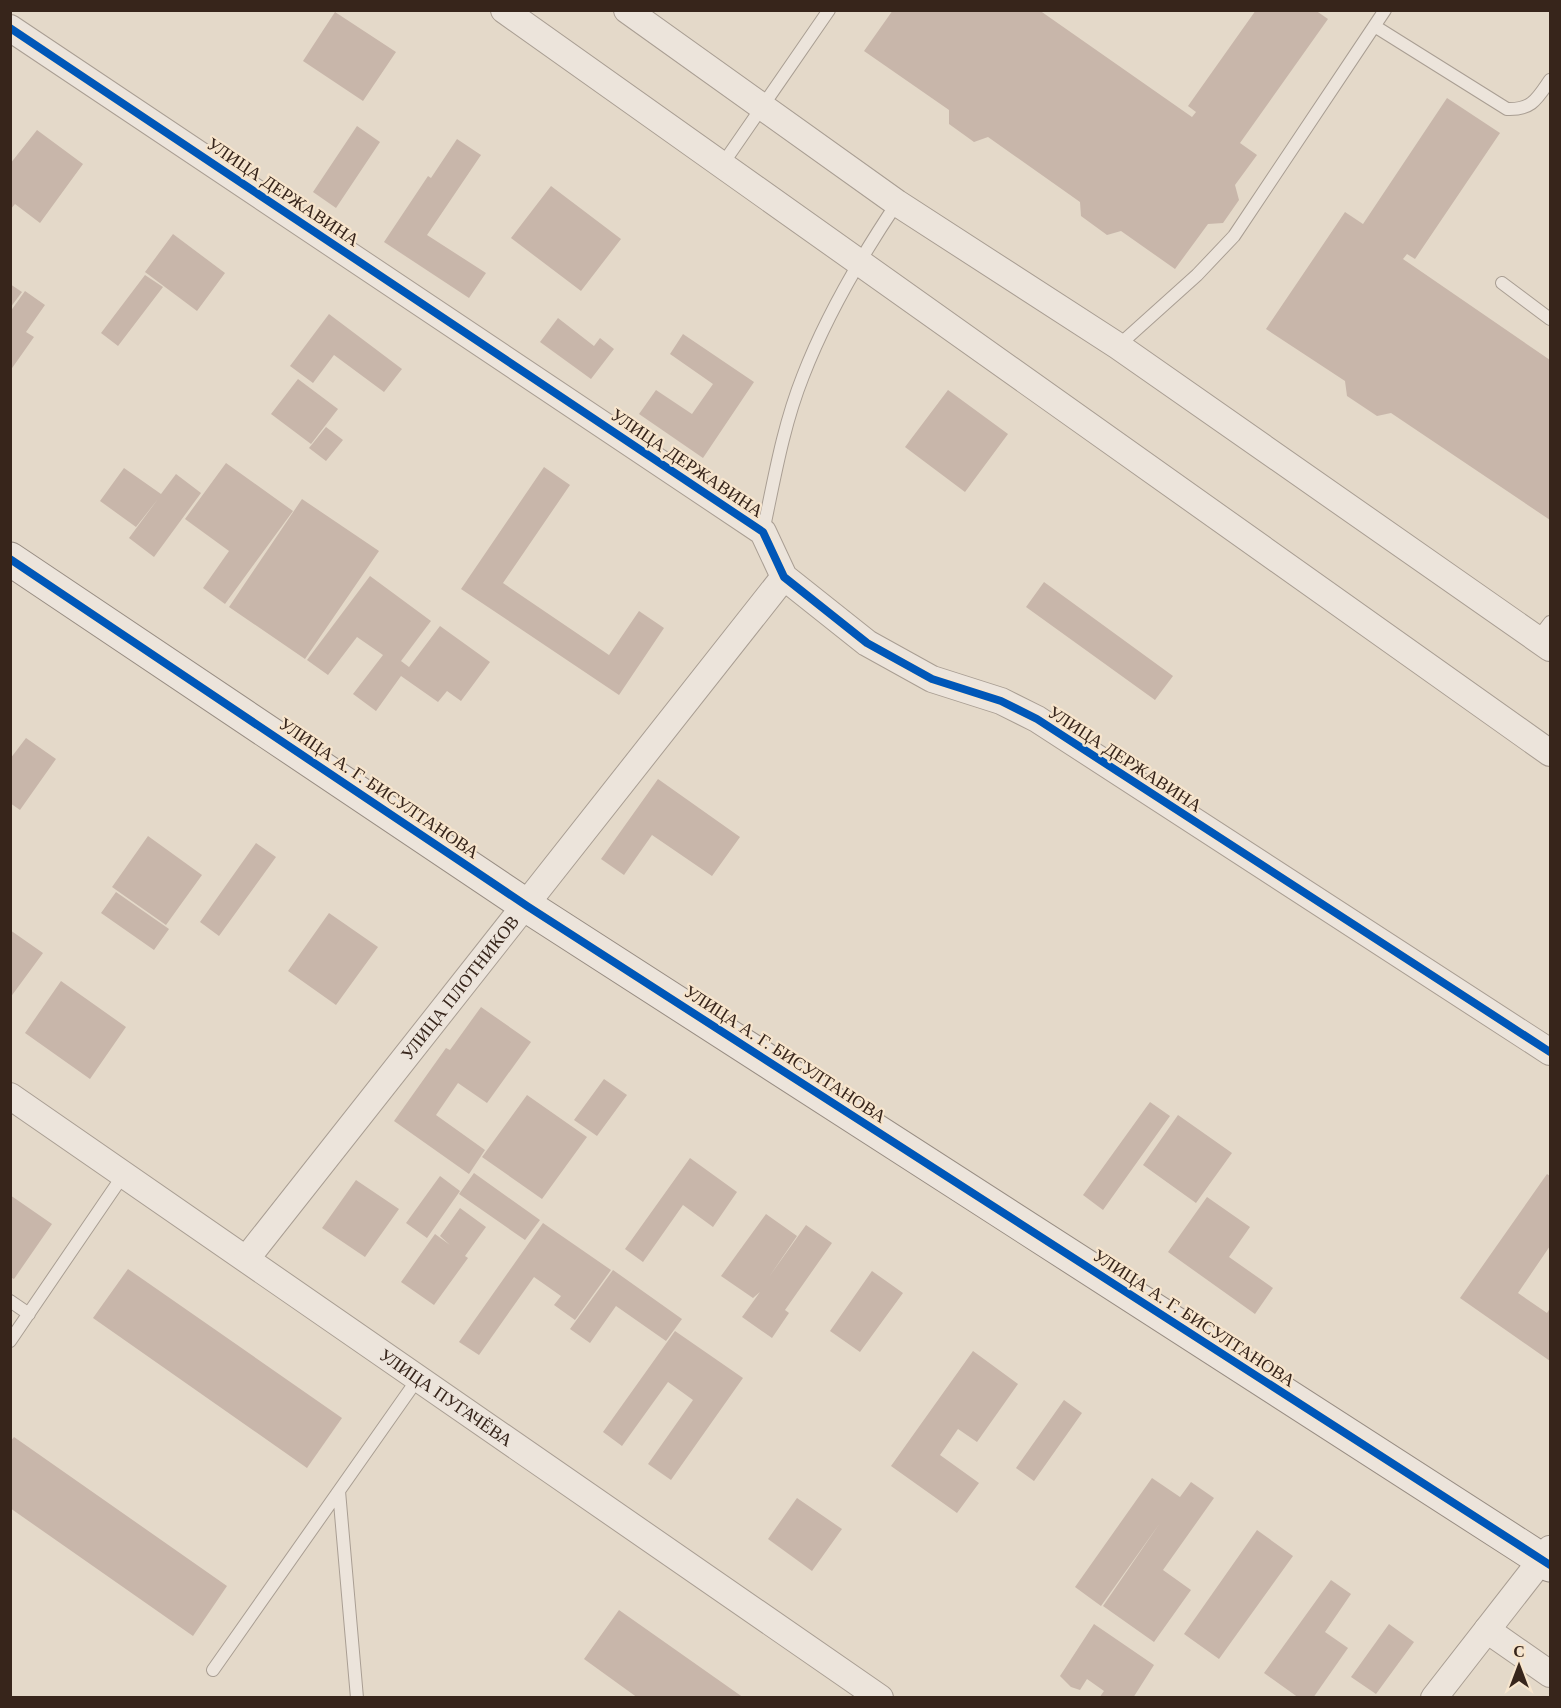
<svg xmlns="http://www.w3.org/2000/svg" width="1561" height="1708" font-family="Georgia,serif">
  <rect width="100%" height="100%" fill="#e4d9c9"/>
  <path fill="#c8b6aa" d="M 893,10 L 1039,10 L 1192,117 L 1196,112 L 1188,106 L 1256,10 L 1315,10 L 1328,19 L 1240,143 L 1257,155 L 1235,185 L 1239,200 L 1223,223 L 1208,224 L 1175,269 L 1121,231 L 1107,235 L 1081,216 L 1080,202 L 988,137 L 974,142 L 949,124 L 949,110 L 864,51 Z
    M 335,12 L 396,52 L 363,101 L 303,61 Z
    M 1447,98 L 1500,133 L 1415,259 L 1407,254 L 1403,259 L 1550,360 L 1550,520 L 1391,413 L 1377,416 L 1347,396 L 1345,381 L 1266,329 L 1345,212 L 1363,224 Z
    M 357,126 L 380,142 L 336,208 L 313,192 Z
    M 37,130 L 83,164 L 40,223 L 15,204 L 10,210 L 10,164 Z
    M 457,139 L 481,155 L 427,235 L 486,273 L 469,298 L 384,242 L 428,176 L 431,178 Z
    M 551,186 L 621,239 L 581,291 L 511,238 Z
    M 173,234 L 225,273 L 197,311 L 145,272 Z
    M 145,275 L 163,287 L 118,346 L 101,333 Z
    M 10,284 L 22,292 L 10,308 Z
    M 25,291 L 45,305 L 26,332 L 34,337 L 10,371 L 10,312 Z
    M 329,314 L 402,369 L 384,392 L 334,355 L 313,383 L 290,366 Z
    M 558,318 L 594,346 L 600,338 L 614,349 L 591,379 L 540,342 Z
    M 683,334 L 754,382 L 703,458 L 639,414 L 656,390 L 692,414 L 713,384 L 670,354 Z
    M 298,379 L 338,409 L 311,444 L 271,414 Z
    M 948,390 L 1008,434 L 965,492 L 905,447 Z
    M 326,427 L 343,440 L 326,461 L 309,448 Z
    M 226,463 L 293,511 L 225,604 L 203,588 L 229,551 L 185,519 Z
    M 544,467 L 570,485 L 503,583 L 609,655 L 639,611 L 664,628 L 619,695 L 461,589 Z
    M 124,468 L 161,494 L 176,474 L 201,493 L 154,557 L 129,538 L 158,499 L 136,527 L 100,501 Z
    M 302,499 L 379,551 L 305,659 L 229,607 Z
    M 370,576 L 431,621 L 401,661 L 409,667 L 440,626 L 490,662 L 461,701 L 447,691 L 438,702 L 401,676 L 376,711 L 353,694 L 383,655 L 357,637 L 328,675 L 307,660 Z
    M 1044,582 L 1173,676 L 1155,700 L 1026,607 Z
    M 26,738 L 56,759 L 20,810 L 10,803 L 10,759 Z
    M 658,779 L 740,837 L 712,876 L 652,835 L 624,875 L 601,859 Z
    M 148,836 L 202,875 L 166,925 L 112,887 Z
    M 256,843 L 276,857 L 219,936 L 200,922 Z
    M 116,892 L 169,929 L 154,950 L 101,913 Z
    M 329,913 L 378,947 L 336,1005 L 288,971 Z
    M 10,930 L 43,953 L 10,998 Z
    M 61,981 L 126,1027 L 90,1079 L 25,1033 Z
    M 481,1007 L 531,1042 L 487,1103 L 458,1083 L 436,1115 L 485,1150 L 469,1174 L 394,1121 L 446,1048 L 450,1050 Z
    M 604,1079 L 627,1095 L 597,1136 L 574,1120 Z
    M 527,1095 L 587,1137 L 542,1199 L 482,1157 Z
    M 1150,1102 L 1170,1116 L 1103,1210 L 1083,1195 Z
    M 1178,1115 L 1232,1153 L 1196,1203 L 1143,1165 Z
    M 690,1158 L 737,1192 L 713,1227 L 683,1205 L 643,1262 L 625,1249 Z
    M 474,1173 L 540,1220 L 525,1240 L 459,1194 Z
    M 1547,1174 L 1550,1176 L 1550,1246 L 1518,1293 L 1547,1313 L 1550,1308 L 1550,1361 L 1460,1298 Z
    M 440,1176 L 460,1191 L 427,1238 L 406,1223 Z
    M 356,1180 L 399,1209 L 365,1257 L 322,1228 Z
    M 10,1195 L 52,1224 L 14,1279 L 10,1277 Z
    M 1207,1197 L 1250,1227 L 1229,1257 L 1273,1288 L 1255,1314 L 1168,1252 Z
    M 460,1208 L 486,1227 L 465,1256 L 468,1258 L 434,1305 L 401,1282 L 435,1234 L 450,1245 L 440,1236 Z
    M 766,1214 L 797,1236 L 769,1277 L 806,1225 L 832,1243 L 785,1310 L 789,1313 L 772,1338 L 742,1317 L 760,1292 L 753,1298 L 721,1276 Z
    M 543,1223 L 611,1270 L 575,1320 L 554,1305 L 561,1296 L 534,1277 L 479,1355 L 459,1342 Z
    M 128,1269 L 342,1418 L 307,1468 L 93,1318 Z
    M 613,1270 L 682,1319 L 666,1341 L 616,1306 L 590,1343 L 570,1329 Z
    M 872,1271 L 903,1293 L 860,1352 L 830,1331 Z
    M 675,1331 L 743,1378 L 671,1480 L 648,1464 L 693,1400 L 668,1382 L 622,1446 L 603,1432 Z
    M 973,1351 L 1018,1384 L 977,1442 L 958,1429 L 940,1455 L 979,1483 L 957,1513 L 891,1466 Z
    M 1064,1400 L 1082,1413 L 1034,1481 L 1016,1468 Z
    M 14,1437 L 227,1586 L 193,1636 L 10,1508 L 10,1442 Z
    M 1152,1478 L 1180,1497 L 1191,1482 L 1214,1498 L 1163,1570 L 1191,1590 L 1154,1642 L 1103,1606 L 1160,1523 L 1101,1606 L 1075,1587 Z
    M 797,1498 L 842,1529 L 812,1571 L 768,1539 Z
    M 1257,1530 L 1293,1556 L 1219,1659 L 1184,1634 Z
    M 1331,1580 L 1351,1594 L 1325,1632 L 1348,1648 L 1313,1698 L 1299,1698 L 1264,1673 Z
    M 619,1610 L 744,1698 L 638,1698 L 584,1659 Z
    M 1094,1624 L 1154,1665 L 1133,1698 L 1099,1698 L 1104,1691 L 1087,1679 L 1080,1690 L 1071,1687 L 1060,1676 Z
    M 1389,1624 L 1414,1642 L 1376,1694 L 1351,1677 Z"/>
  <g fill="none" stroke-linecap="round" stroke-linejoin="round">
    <defs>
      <path id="lane" d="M 1376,27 L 1507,109 C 1532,110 1537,99 1550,80
        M 722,165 L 829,10
        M 1502,283 L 1550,319
        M 1118,346 L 1197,275 L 1234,236 L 1385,10
        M 763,532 C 774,480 783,426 803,376 C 827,314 860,258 897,203
        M 1537,639 L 1550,622
        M 10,1301 L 29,1314
        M 10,1341 L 124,1174
        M 339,1491 L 357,1698
        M 213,1670 L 419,1377"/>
      <g id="street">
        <path d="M 504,10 L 1550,753"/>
        <path d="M 627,10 L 897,203 L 1118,346 L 1550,648"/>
        <path d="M 10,28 L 763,532 L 784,577 L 867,643 L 932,679 L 1001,701 L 1037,719 L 1550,1052"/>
        <path id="s1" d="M 10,1096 L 880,1698"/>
        <path id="s2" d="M 247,1258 L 784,577"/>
        <path d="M 1487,1630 L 1550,1674"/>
        <path d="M 1434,1698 L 1550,1549"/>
      </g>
      <path id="secondary" d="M 10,559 L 527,906 L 1550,1565"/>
    </defs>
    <use href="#lane" stroke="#a99e93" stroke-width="14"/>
    <use href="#street" stroke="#a99e93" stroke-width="28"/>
    <use href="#secondary" stroke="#988d83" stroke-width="35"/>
    <use href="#lane" stroke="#ece4db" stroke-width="12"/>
    <use href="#street" stroke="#ece4db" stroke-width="26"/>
    <use href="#secondary" stroke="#ece4db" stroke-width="33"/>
    <defs>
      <path id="cycleway" d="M 10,28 L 763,532 L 784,577 L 867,643 L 932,679 L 1001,701 L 1037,719 L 1550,1052
        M 10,559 L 527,906 L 1550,1565"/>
    </defs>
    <use href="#cycleway" stroke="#f7e5cd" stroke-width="11"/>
    <use href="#cycleway" stroke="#0057b8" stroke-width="8"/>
  </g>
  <g text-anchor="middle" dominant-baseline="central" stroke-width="4.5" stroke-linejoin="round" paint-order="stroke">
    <g font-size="18" fill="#37251b" stroke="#f7e5cd">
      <text transform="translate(283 192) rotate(34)">УЛИЦА ДЕРЖАВИНА</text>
      <text transform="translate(687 463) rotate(34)">УЛИЦА ДЕРЖАВИНА</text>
      <text transform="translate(1125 759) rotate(33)">УЛИЦА ДЕРЖАВИНА</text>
      <text transform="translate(379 788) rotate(34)">УЛИЦА А. Г. БИСУЛТАНОВА</text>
      <text stroke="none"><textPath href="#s2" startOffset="344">УЛИЦА ПЛОТНИКОВ</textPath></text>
      <text transform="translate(785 1054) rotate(33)">УЛИЦА А. Г. БИСУЛТАНОВА</text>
      <text transform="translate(1194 1318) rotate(33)">УЛИЦА А. Г. БИСУЛТАНОВА</text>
      <text stroke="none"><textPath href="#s1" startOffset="530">УЛИЦА ПУГАЧЁВА</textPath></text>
    </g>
  </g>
  <rect width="1561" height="1708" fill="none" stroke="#37251b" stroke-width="24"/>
  <g transform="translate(1519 1666)" stroke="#f7e5cd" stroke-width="4.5" paint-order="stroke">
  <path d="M0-4.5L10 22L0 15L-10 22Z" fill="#37251b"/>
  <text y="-9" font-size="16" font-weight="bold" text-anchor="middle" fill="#37251b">С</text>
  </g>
</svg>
